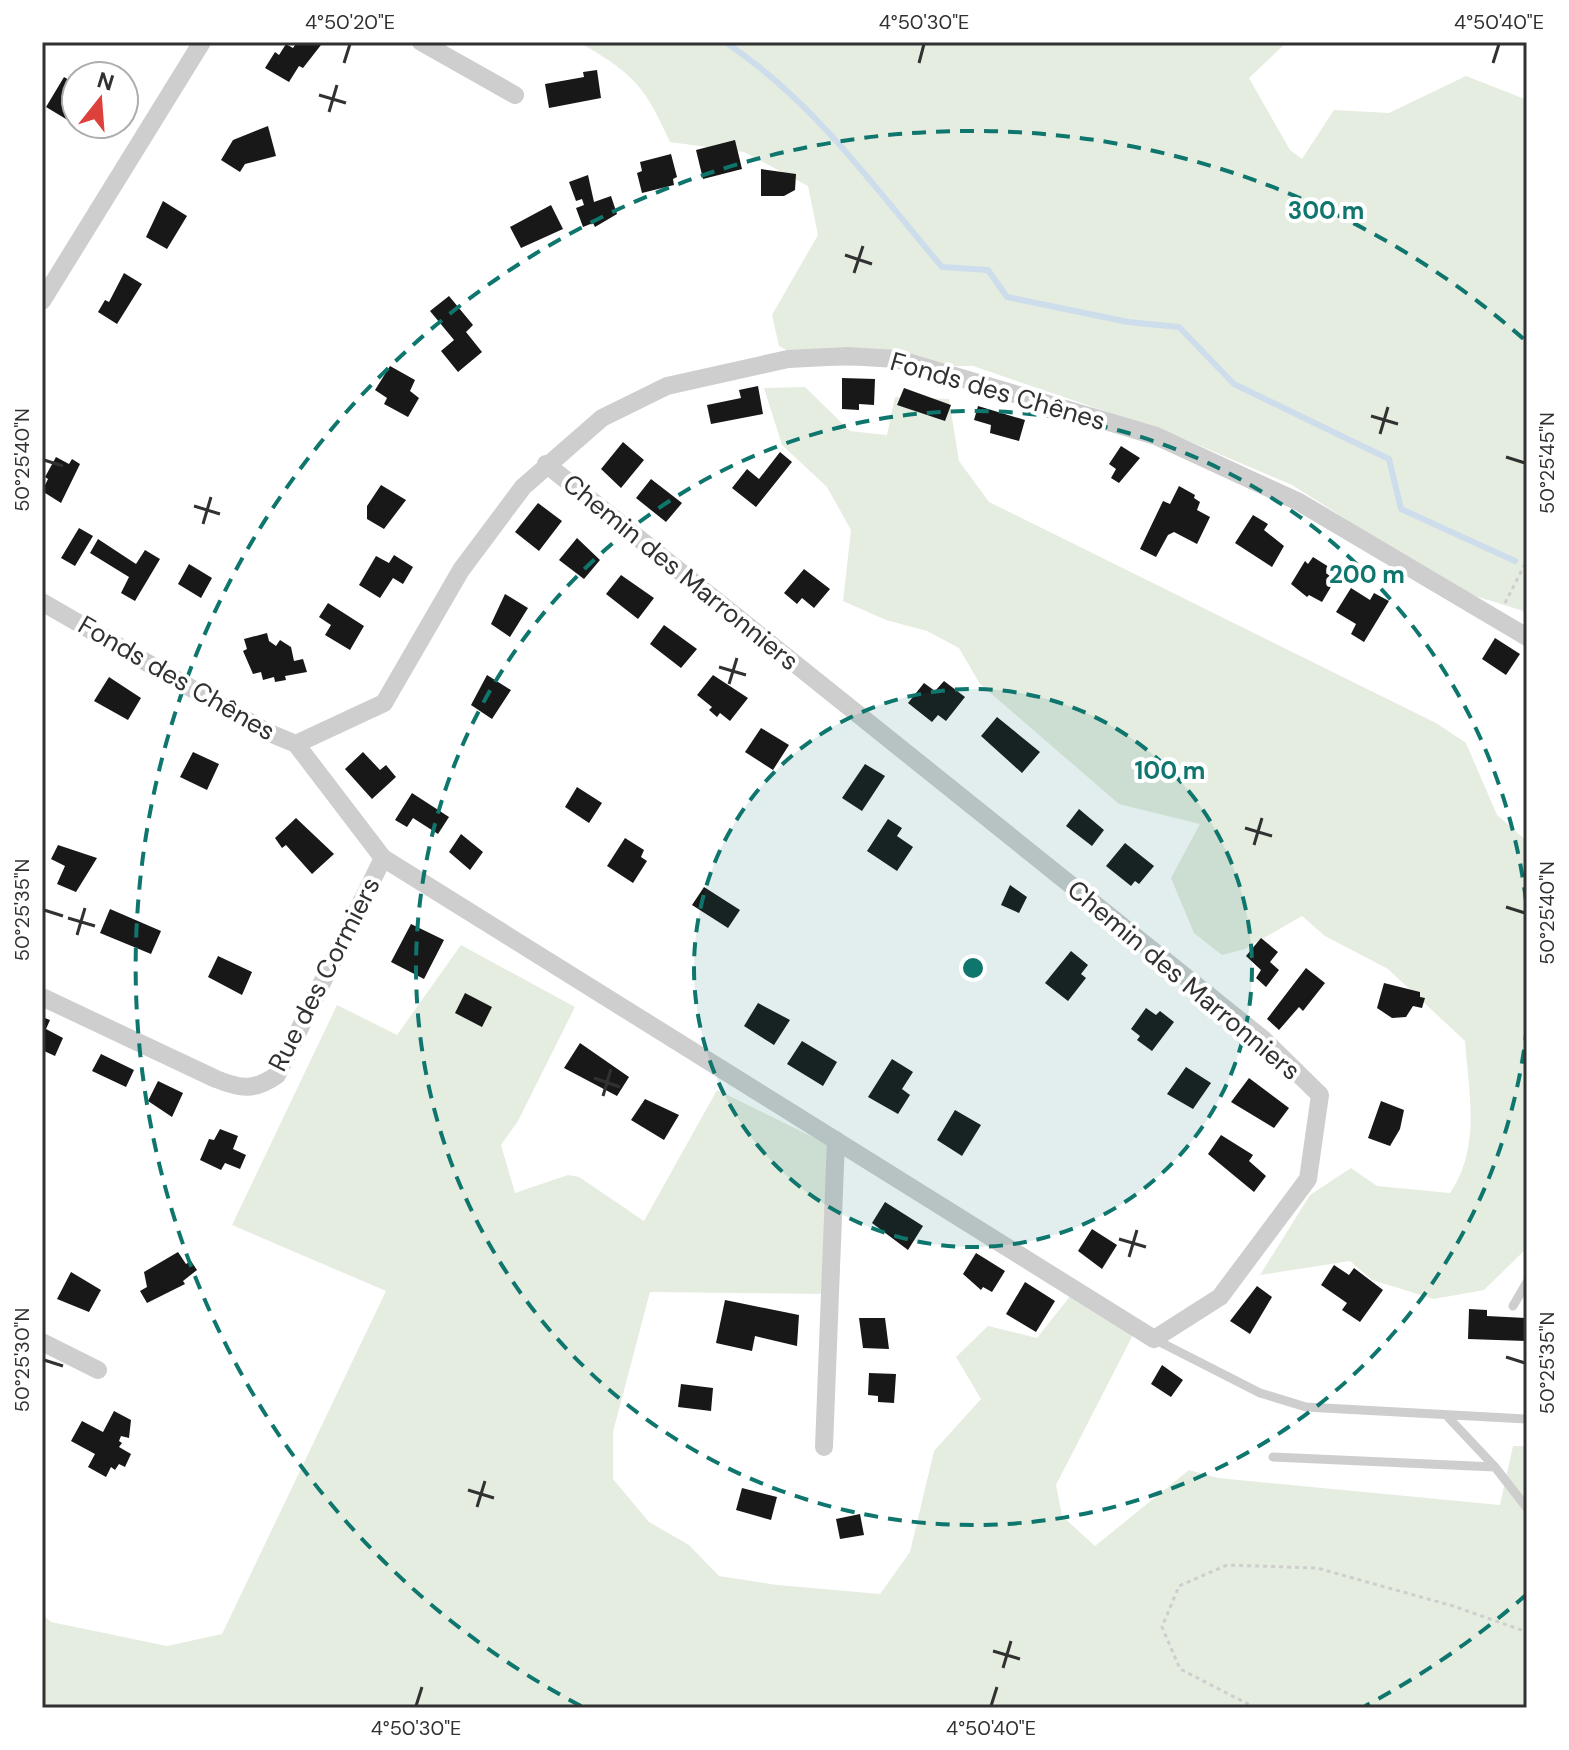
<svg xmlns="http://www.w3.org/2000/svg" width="1569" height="1750" font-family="'DM Sans',sans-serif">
  <rect width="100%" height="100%" fill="#fff"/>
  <path fill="#e5ede0" d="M 579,42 L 1287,42 L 1249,78 L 1290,150 L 1302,159 L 1334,110 L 1389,113 L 1466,76 L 1527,100 L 1527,612 L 1459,591 L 1292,485 L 1177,436 L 973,366 L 815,366 L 779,346 L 772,315 L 818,235 L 808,186 L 744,152 L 670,142 C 644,84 633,74 579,42 Z
    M 805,387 L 850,431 L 887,435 L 895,397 L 949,399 L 959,461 L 989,502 L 1436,723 L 1466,743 L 1497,815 L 1527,841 L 1527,1248 L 1484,1290 L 1434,1299 L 1372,1280 L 1350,1261 L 1260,1275 L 1310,1195 L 1351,1168 L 1377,1186 L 1450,1193 C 1481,1147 1469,1094 1465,1041 L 1388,969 L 1325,936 L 1302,916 L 1245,949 L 1222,955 L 1194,933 L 1171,878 L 1200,824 L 1119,804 L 980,684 L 959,648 L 927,631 L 886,620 L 843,601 L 851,530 L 827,487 L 782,445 L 764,388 Z
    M 461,945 L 575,1007 L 518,1121 L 501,1145 L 515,1193 L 568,1175 L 579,1177 L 644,1221 L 717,1090 L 831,1146 L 827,1294 L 650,1292 L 613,1432 L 613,1479 L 649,1522 L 689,1545 L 719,1576 L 777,1585 L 880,1594 L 910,1552 L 934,1451 L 981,1399 L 956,1357 L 988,1326 L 1037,1338 L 1071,1295 L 1133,1335 L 1056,1485 L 1062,1516 L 1095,1546 L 1189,1470 L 1218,1478 L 1500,1505 L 1513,1446 L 1527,1446 L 1527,1708 L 42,1708 L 42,1614 L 51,1622 L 167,1646 L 222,1634 L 386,1291 L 232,1225 L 337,1005 L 397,1035 Z"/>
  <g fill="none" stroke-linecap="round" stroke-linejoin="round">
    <path stroke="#cdddec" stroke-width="6" d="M 725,42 C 814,101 874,187 942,267 L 988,270 L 1007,297 L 1128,322 L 1179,327 L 1234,384 L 1389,459 L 1401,509 L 1515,561"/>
  </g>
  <path fill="#181818" d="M 297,42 L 321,45 L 303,68 L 299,66 L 289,82 L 265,68 L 275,52 L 279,55 L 286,44 L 293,48 Z
    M 597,70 L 601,98 L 549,108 L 545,84 L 584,77 L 583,72 Z
    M 64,77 L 76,84 L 76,114 L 71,122 L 46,107 Z
    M 268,126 L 276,156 L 245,164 L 240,172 L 221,160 L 233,140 Z
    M 735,140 L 742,169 L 703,179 L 696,150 Z
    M 671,154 L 677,177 L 673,179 L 674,185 L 642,193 L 637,173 L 642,171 L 640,162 Z
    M 761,169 L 796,174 L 795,190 L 784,196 L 761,196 Z
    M 588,175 L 594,202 L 611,196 L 617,214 L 595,227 L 593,223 L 583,227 L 576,208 L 584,205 L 582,199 L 576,201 L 569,182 Z
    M 163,201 L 187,216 L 167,249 L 146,237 Z
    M 551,205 L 563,229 L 521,248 L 510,227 Z
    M 124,273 L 142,284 L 117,324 L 98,312 L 105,300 L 109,302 Z
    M 449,296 L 473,325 L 466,332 L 482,352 L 458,372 L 441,351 L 454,340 L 430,311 Z
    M 390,366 L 415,380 L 410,391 L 419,398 L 408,417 L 384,404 L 387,398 L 375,390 Z
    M 842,378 L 875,379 L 874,405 L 859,404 L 859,410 L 842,409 Z
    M 758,386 L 763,414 L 711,424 L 707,405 L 741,398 L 739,390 Z
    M 904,388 L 951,405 L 945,421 L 897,405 Z
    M 978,406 L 1025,420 L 1019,441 L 990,433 L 991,425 L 974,420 Z
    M 623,442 L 644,460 L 621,488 L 601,469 Z
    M 1121,446 L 1140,458 L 1119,483 L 1111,478 L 1116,469 L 1109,464 Z
    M 780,452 L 792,462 L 756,507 L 732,488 L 747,469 L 759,479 Z
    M 56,457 L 69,464 L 72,459 L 80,464 L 61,503 L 42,491 L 48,479 L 45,477 Z
    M 651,479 L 682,503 L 666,522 L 636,498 Z
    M 381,485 L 406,500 L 384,529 L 367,519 L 367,506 Z
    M 1179,486 L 1195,495 L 1194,498 L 1200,502 L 1197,510 L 1210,517 L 1197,544 L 1174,532 L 1168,535 L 1156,557 L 1140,549 L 1163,501 L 1170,504 Z
    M 538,503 L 562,521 L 539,551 L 515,532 Z
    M 1253,515 L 1268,524 L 1264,530 L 1284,546 L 1272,567 L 1235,543 Z
    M 79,528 L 93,536 L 75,566 L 61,558 Z
    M 577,538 L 600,560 L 584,579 L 559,560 Z
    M 98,539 L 136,564 L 145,550 L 160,559 L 135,601 L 121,593 L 129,577 L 90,553 Z
    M 394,555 L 413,567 L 403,584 L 393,578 L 380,598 L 359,585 L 376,556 L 389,563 Z
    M 1313,557 L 1329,567 L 1326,573 L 1335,580 L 1322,602 L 1309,595 L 1307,597 L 1291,584 L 1305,561 L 1308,564 Z
    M 189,564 L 212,578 L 201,598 L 178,584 Z
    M 804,569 L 830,589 L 814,608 L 802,598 L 797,604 L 784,593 Z
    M 621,575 L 654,598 L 638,619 L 606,594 Z
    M 1351,588 L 1370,600 L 1374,593 L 1389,601 L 1364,642 L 1351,634 L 1356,624 L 1336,612 Z
    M 505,594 L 528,608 L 510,637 L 491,624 Z
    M 328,603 L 364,626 L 350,650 L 325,635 L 331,625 L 319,617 Z
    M 664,625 L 697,649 L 681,668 L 650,644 Z
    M 267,633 L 269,641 L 276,646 L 280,640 L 291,647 L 294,661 L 303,659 L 307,672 L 285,676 L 286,680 L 275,682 L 274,677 L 263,680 L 261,672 L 253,674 L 243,651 L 247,649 L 244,639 Z
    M 1495,638 L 1520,654 L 1506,675 L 1482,659 Z
    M 487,675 L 511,690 L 492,719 L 471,705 Z
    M 713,675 L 748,698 L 730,721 L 720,713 L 717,717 L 709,710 L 712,707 L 697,695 Z
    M 109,677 L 141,698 L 128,720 L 94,701 Z
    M 944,681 L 965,697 L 946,721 L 938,715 L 932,722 L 908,703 L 924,683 L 935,691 Z
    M 997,717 L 1040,752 L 1022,773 L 981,736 Z
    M 761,728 L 789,745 L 773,770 L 745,752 Z
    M 193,752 L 219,764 L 207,790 L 180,777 Z
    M 363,752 L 380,770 L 386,765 L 396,777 L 372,799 L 345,769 Z
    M 865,764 L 885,776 L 862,811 L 842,798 Z
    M 577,787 L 602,803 L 589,823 L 565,807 Z
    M 412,793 L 449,817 L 438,834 L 413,818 L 407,827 L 395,820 Z
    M 1079,809 L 1104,830 L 1092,846 L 1066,826 Z
    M 296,818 L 334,854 L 312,874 L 286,845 L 282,848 L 275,838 Z
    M 888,819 L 902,828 L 897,836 L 913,847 L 897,871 L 867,851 Z
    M 461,834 L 483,852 L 470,870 L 449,852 Z
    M 625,838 L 644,850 L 641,857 L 647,861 L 633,883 L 607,866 Z
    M 1125,843 L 1154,866 L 1139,884 L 1135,881 L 1131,886 L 1106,866 Z
    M 58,845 L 97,858 L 76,892 L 57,884 L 65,866 L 51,859 Z
    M 1010,885 L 1027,897 L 1019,913 L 1001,905 Z
    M 704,887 L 740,910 L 728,928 L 692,905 Z
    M 110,909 L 161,931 L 151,954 L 100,933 Z
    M 411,924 L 444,940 L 424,979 L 391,962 Z
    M 1261,938 L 1278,952 L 1270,962 L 1279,970 L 1266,987 L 1256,978 L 1261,970 L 1246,956 Z
    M 1071,951 L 1088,965 L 1081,974 L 1086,978 L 1068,1001 L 1045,983 Z
    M 218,956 L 252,972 L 242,995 L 208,977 Z
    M 1306,968 L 1325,983 L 1303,1011 L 1299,1007 L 1279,1030 L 1267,1019 Z
    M 1384,983 L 1420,992 L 1420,997 L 1425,998 L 1422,1008 L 1413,1006 L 1406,1017 L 1392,1018 L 1377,1008 Z
    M 465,993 L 492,1007 L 482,1027 L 455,1013 Z
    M 758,1003 L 790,1020 L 774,1045 L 744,1026 Z
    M 1146,1008 L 1156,1015 L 1160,1011 L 1174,1022 L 1152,1051 L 1137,1040 L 1140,1036 L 1131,1029 Z
    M 42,1017 L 50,1020 L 46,1029 L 63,1038 L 55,1056 L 42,1050 Z
    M 802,1041 L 837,1062 L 823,1086 L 787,1064 Z
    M 580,1043 L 629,1077 L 617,1096 L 564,1068 Z
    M 101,1054 L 134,1070 L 126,1087 L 92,1071 Z
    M 892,1059 L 913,1072 L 902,1089 L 910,1095 L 898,1114 L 868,1097 Z
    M 1186,1067 L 1211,1083 L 1193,1109 L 1167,1094 Z
    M 1249,1078 L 1289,1108 L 1274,1128 L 1231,1102 Z
    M 158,1081 L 183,1093 L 172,1117 L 148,1101 Z
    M 645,1099 L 679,1115 L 664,1140 L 631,1120 Z
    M 1381,1101 L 1404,1110 L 1400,1129 L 1390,1146 L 1368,1138 Z
    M 955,1110 L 981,1125 L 962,1156 L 937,1140 Z
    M 220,1129 L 238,1136 L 233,1149 L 246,1155 L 240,1169 L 225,1163 L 221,1170 L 200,1160 L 209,1139 L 214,1140 Z
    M 1221,1135 L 1253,1155 L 1249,1161 L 1266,1176 L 1254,1192 L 1208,1154 Z
    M 885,1202 L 923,1226 L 908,1250 L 872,1223 Z
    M 1092,1229 L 1117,1245 L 1102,1269 L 1078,1251 Z
    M 178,1252 L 186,1264 L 191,1261 L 197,1270 L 183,1281 L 185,1284 L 147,1303 L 140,1291 L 147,1287 L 144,1272 Z
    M 976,1253 L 1005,1271 L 992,1292 L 983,1287 L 981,1290 L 963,1274 Z
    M 1334,1265 L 1349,1275 L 1354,1268 L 1383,1290 L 1360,1322 L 1342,1310 L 1347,1303 L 1321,1285 Z
    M 71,1272 L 101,1290 L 89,1312 L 57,1299 Z
    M 1025,1282 L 1055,1301 L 1036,1332 L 1006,1314 Z
    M 1257,1286 L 1272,1297 L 1250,1334 L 1230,1321 Z
    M 725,1300 L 799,1315 L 797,1346 L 755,1336 L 752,1351 L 716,1343 Z
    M 1469,1309 L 1487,1310 L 1487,1316 L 1527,1318 L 1527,1341 L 1468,1339 Z
    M 859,1318 L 885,1318 L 889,1349 L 863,1348 Z
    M 1162,1365 L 1183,1380 L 1171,1397 L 1151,1384 Z
    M 869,1373 L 896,1374 L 894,1403 L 878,1402 L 878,1396 L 868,1395 Z
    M 681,1384 L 713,1388 L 711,1411 L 678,1407 Z
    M 114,1411 L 131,1420 L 129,1438 L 121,1436 L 119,1441 L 122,1443 L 119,1447 L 131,1454 L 125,1467 L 119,1464 L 115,1470 L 111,1467 L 106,1477 L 88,1467 L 95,1454 L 71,1441 L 82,1421 L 103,1432 Z
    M 742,1488 L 777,1497 L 771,1520 L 736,1510 Z
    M 860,1514 L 864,1535 L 840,1539 L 836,1519 Z"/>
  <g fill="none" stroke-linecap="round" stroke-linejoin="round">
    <path stroke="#cecece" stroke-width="3" stroke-dasharray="4 4" stroke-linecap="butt" d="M 1505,603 L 1527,560
      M 1256,1708 L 1180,1669 L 1162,1627 L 1179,1586 L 1227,1565 L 1317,1568 L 1453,1606 L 1527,1632"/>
    <path stroke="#cecece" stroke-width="9" d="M 1513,1306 L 1527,1282
      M 1154,1339 L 1260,1393 L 1306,1407 L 1527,1419
      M 1446,1415 L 1495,1467
      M 1273,1457 L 1495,1467 L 1527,1508"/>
    <path stroke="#cecece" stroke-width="18" d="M 421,42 L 515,95
      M 42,301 L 202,42
      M 42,602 L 267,732 L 296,744 L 383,858 L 277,1075 C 254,1091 241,1089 216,1079 L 42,997
      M 296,744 L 384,703 L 461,570 L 523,487 L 602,418 L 667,386 L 788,359 L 847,356 L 897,359 L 1156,436 L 1299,502 L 1527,637
      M 383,858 L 1154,1339 L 1220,1297 L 1308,1179 L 1320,1095 L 1263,1039 L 546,464
      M 42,1342 L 98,1370
      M 824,1447 L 836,1140"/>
  </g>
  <path fill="none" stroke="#313131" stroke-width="3" d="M 344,63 L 350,44M 919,63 L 924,44M 1493,63 L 1499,44M 319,95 L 346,103M 329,112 L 337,85M 845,255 L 872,264M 854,273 L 863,246M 1371,416 L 1398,424M 1380,434 L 1388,407M 1506,457 L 1525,463M 44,460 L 63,466M 194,506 L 220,514M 203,524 L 211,497M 719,667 L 746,675M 729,684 L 737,658M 1245,828 L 1272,836M 1254,845 L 1262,818M 1506,907 L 1525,913M 44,910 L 63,916M 68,918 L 95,926M 77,935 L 85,908M 594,1078 L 620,1087M 603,1096 L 611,1069M 1119,1239 L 1146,1247M 1129,1257 L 1137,1230M 1506,1357 L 1525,1363M 44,1360 L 63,1366M 468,1490 L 494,1498M 477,1507 L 485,1481M 993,1651 L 1020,1659M 1003,1668 L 1011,1641M 416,1706 L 422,1687M 991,1706 L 997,1687"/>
  <circle cx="973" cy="968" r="279" fill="#0f766e" fill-opacity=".12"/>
  <g fill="none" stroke="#0f766e" stroke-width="4" stroke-dasharray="14 10">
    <circle cx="973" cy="968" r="279"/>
    <path d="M1527 1026A557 557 0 1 1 1527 910"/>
    <path d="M1527 1594A836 836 0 0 1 1365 1706M581 1706A836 836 0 1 1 1527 342"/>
  </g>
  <g text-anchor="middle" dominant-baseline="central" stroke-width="8" stroke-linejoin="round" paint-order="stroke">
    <g font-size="26" fill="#313131" stroke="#fff">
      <text transform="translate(998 391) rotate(16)">Fonds des Chênes</text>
      <text transform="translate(681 572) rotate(39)">Chemin des Marronniers</text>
      <text transform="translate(177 678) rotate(30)">Fonds des Chênes</text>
      <text transform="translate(324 974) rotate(-63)">Rue des Cormiers</text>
      <text transform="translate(1184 980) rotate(40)">Chemin des Marronniers</text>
    </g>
  </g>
  <circle cx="973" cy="968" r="12" fill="#0f766e" stroke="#fff" stroke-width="4"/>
  <g font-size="24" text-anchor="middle" font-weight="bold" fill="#0f766e" stroke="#fff" stroke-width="8" stroke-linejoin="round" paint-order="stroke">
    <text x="1326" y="219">300 m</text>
    <text x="1367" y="583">200 m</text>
    <text x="1170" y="779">100 m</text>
  </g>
  <rect width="1569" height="1750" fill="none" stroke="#ffffff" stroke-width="88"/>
  <g transform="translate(100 100) rotate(17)"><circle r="38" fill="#ffffff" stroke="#adadad" stroke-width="2"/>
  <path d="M0-6L14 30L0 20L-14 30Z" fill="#de413c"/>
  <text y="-12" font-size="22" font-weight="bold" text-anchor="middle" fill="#313131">N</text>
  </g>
  <rect x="44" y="44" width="1481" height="1662" fill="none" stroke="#313131" stroke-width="3"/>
  <g font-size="20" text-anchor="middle" fill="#313131">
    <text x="350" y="29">4°50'20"E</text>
    <text x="924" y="29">4°50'30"E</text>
    <text x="1499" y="29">4°50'40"E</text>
    <text transform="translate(22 460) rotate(-90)" y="7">50°25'40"N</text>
    <text transform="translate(1547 463) rotate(-90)" y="7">50°25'45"N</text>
    <text transform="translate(22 910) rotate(-90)" y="7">50°25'35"N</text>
    <text transform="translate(1547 913) rotate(-90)" y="7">50°25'40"N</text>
    <text transform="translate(22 1360) rotate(-90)" y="7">50°25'30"N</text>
    <text transform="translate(1547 1363) rotate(-90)" y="7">50°25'35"N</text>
    <text x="416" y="1735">4°50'30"E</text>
    <text x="991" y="1735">4°50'40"E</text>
  </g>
</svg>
